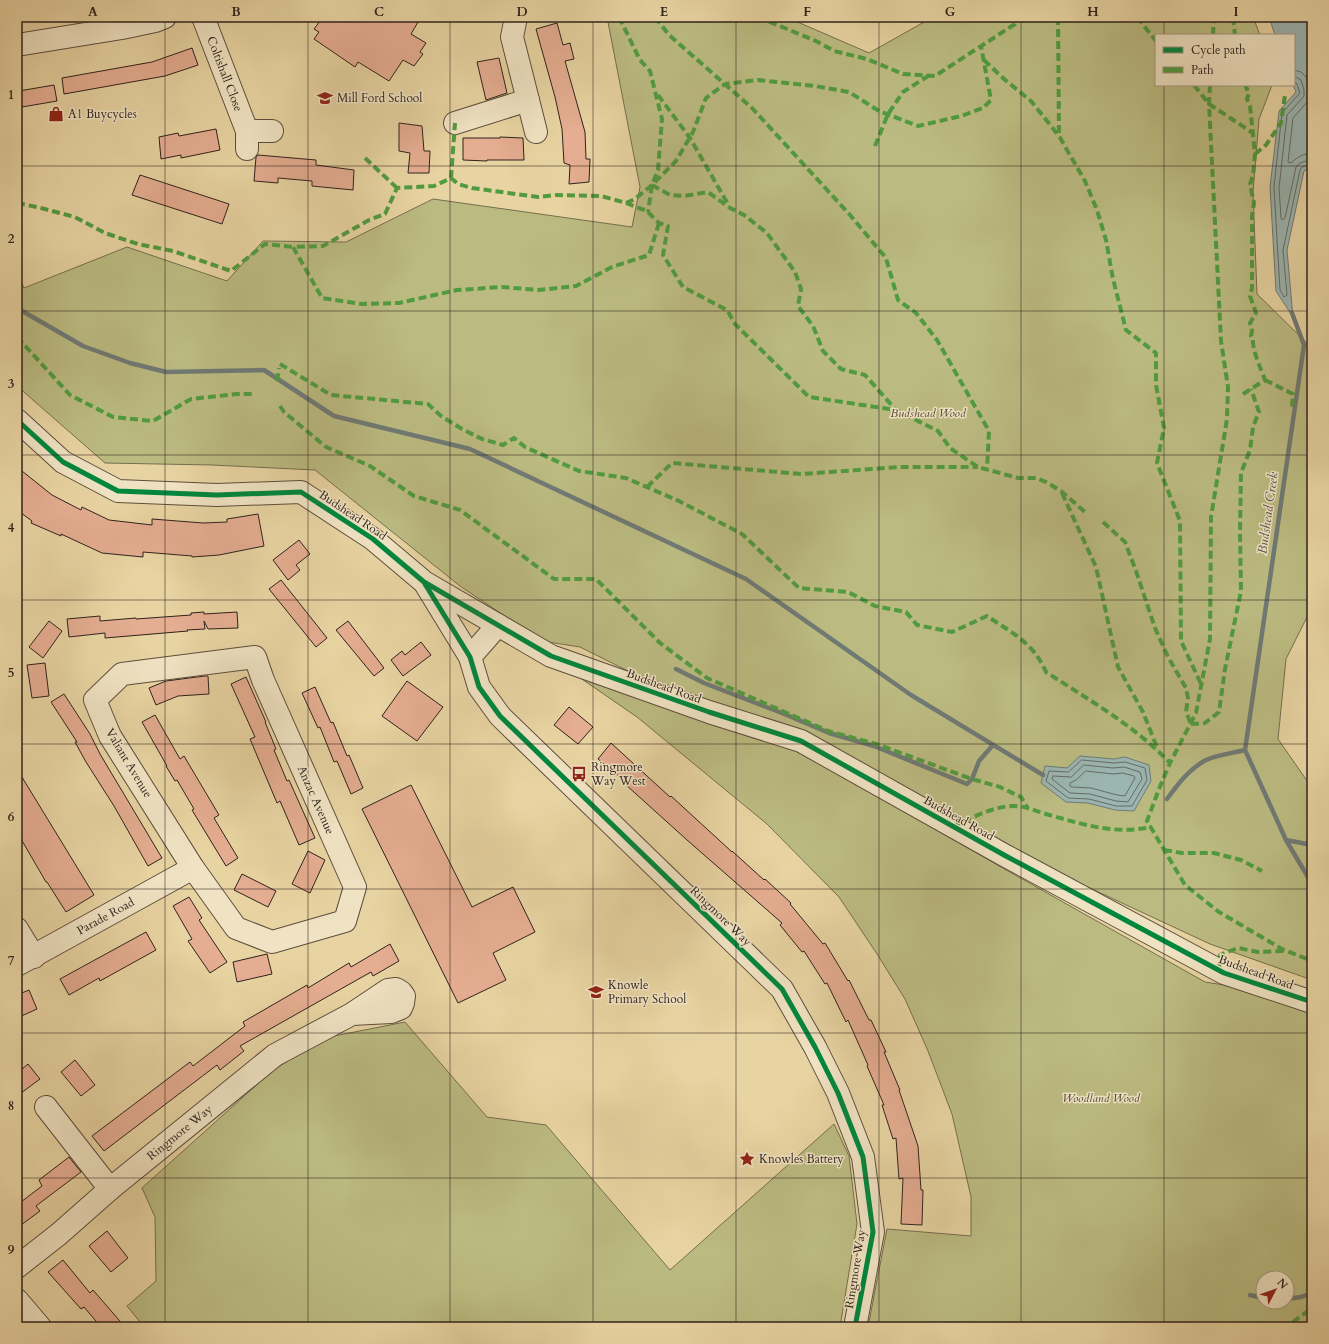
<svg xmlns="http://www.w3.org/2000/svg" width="1329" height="1344" font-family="Cardo,serif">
  <rect width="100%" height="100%" fill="#e8d4a2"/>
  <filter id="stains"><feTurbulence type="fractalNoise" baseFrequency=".005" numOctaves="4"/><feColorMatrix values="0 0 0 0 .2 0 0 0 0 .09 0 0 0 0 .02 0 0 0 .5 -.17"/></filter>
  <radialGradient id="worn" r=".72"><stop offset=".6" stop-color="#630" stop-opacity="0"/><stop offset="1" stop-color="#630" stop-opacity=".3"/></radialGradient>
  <path fill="#bbbb81" stroke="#756e4f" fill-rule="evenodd" d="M 607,17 L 786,17 L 869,53 L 933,17 L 1253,17 L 1260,35 L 1156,35 L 1156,85 L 1272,85 L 1259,119 L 1253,192 L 1257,294 L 1312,348 L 1312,607 L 1286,659 L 1278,739 L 1312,788 L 1312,980 L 1210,944 L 1034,862 L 971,825 L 682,698 L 580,647 L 542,641 L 460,586 L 315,470 L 212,465 L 105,463 L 17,386 L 17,273 L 24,288 L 127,247 L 227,281 L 263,241 L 346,242 L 433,199 L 632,227 L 640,187 Z
    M 579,677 L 803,753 L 1008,871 L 1205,982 L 1250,989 L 1312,1011 L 1312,1327 L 868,1327 L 887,1229 L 971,1236 L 971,1197 L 952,1114 L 928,1051 L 905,999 L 877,954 L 839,897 L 767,824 L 637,717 ZM 1263,1278 L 1287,1278 L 1287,1302 L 1263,1302 Z
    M 405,1022 L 487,1117 L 546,1125 L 670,1270 L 834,1124 L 849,1156 L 857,1224 L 840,1327 L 144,1327 L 127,1306 L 156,1281 L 155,1217 L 142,1188 L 272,1071 L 324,1038 Z"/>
  <path fill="#9bb5b0" stroke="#707a75" d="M 1269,17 L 1312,17 L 1312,168 L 1304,171 L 1287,250 L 1293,317 L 1276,291 L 1270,187 L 1279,111 L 1296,92 L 1293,85 L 1294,35 L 1275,35 Z
    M 1080,756 L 1114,759 L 1125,757 L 1149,765 L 1151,781 L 1134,811 L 1115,810 L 1088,803 L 1066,802 L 1041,783 L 1045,766 L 1067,768 Z"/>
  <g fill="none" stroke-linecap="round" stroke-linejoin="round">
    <path stroke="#656c66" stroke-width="1" d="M 1294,70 L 1301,72 L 1306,77 L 1310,87 L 1311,93 L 1308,101 L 1293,118 L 1288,162 L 1291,163 C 1296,158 1304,153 1312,153
      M 1294,76 L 1301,80 L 1304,90 L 1304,96 L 1287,115 L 1279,188 L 1281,218 L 1282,220 L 1285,218 L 1296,167 L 1300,163 L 1312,159
      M 1294,81 L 1297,84 L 1300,93 L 1282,113 L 1274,187 L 1280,290 L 1284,297 L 1287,295 L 1283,250 L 1300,170 L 1302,167 L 1312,164
      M 1082,760 L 1114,763 L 1125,762 L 1145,768 L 1147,780 L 1132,806 L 1116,806 L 1089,799 L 1068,798 L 1046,781 L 1049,771 L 1068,772 Z
      M 1084,765 L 1113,768 L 1124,767 L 1140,772 L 1142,779 L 1128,802 L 1116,801 L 1090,794 L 1070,793 L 1052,779 L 1053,776 L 1071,777 Z
      M 1086,771 L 1113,774 L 1123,773 L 1134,776 L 1135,778 L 1125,796 L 1117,795 L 1091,788 L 1072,787 L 1070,786 L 1070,783 L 1076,780 Z"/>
    <path stroke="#707a75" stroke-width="4.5" d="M 17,308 L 83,346 L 130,363 L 166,372 L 264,370 L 334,416 L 470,449 L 746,579 L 911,695 L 1043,775
      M 1292,313 L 1304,345 L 1245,750 L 1286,840 L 1312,884
      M 676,669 L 704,683 L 782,713 L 829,733 L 874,746 L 967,784 L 972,779 L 979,761 L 993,745
      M 1167,799 C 1178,784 1189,769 1206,760 C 1217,755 1233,753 1245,750
      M 1286,840 L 1312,845
      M 1250,1295 L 1263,1298
      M 1287,1299 L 1301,1297 L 1312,1293"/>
  </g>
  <path fill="#e5ad91" stroke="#2f221d" d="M 323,17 L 421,17 L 411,34 L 426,43 L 420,52 L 423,54 L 414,66 L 403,60 L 389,81 L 358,62 L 355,67 L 314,39 L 319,32 L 314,29 Z
    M 557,23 L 563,45 L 570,43 L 574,59 L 565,61 L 585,132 L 586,159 L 590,159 L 589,182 L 569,184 L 570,165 L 564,163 L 562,129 L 555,97 L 536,29 Z
    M 192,48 L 198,65 L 165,76 L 64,94 L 62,78 L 152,62 Z
    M 499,58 L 507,93 L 486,100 L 477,62 Z
    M 54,85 L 57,101 L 22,107 L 19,91 Z
    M 399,123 L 422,126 L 424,151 L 430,151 L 429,173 L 408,173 L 410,153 L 399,151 Z
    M 216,129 L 220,150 L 181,158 L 181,155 L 161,159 L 159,137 L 178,133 L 179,136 Z
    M 500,137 L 523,138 L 524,160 L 487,160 L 487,161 L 463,160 L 463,138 L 500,138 Z
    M 258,155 L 316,160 L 316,165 L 354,170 L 353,190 L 312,186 L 312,181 L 278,178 L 278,183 L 254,181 L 256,157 Z
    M 140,175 L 229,204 L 222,224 L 132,195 Z
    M 17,467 L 52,495 L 81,510 L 82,507 L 109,520 L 152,525 L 152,519 L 203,523 L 227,522 L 227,519 L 258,514 L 264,546 L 219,555 L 192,557 L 192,556 L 143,552 L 143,557 L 102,553 L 61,534 L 61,536 L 31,523 L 32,521 L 17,510 Z
    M 299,540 L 310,554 L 296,565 L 300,570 L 288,580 L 273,560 Z
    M 281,580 L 327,638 L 316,647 L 269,589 Z
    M 204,612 L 204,614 L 237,612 L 238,628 L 208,629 L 204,621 L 205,629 L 187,630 L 188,631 L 105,638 L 105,633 L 69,637 L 67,619 L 100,616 L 100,621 L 136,618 L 136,619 L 191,615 L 191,613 Z
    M 49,621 L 62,631 L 43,658 L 29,647 Z
    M 348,621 L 384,668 L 374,676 L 336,630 Z
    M 421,642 L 431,655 L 403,676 L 391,660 L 402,651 L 405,655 Z
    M 45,663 L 49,696 L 32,698 L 27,665 Z
    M 205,676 L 208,676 L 209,694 L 178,696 L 156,705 L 149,688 L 166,681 Z
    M 246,677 L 266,722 L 265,722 L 276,749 L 274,750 L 287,781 L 289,780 L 315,838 L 299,845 L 280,801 L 277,803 L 250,739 L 255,737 L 231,684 Z
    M 407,681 L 443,707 L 417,741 L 382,716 Z
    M 315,687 L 331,723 L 333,722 L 347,756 L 349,755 L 363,788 L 351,794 L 337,761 L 334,762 L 320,727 L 318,728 L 302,693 Z
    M 64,694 L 90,734 L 100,754 L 162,858 L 148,866 L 114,806 L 86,762 L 75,742 L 77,742 L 51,702 Z
    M 569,707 L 593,727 L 578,744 L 554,725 Z
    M 155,715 L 180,759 L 184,756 L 219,815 L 214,818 L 238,858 L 226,866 L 192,810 L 194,809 L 177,780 L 175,781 L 166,766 L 167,766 L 142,722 Z
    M 611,743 L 670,797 L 671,796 L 732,852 L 732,851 L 764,880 L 765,879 L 791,903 L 790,904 L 823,944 L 825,943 L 848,981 L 849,980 L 869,1020 L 871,1020 L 886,1052 L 884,1052 L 900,1090 L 899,1090 L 918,1146 L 921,1190 L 923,1190 L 922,1225 L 901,1224 L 903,1178 L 899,1179 L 896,1138 L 893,1139 L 882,1105 L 884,1105 L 867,1066 L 868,1065 L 848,1020 L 846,1022 L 827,983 L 825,984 L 804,951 L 802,952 L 780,925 L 782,923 L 687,840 L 625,784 L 627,783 L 598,759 Z
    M 17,769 L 94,895 L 66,912 L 47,882 L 46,882 L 17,832 Z
    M 411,785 L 472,907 L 513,887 L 535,932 L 493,953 L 506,980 L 458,1003 L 362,809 Z
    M 308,851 L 325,860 L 310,893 L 292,884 Z
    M 242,874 L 276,891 L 268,907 L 234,890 Z
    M 189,897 L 202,918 L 199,920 L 227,962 L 210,973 L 188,941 L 192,939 L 173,906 Z
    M 146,932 L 156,950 L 100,981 L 99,978 L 69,995 L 60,979 Z
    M 390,944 L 399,961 L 373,976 L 371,972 L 240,1046 L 244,1051 L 220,1070 L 217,1065 L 104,1151 L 92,1136 L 190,1062 L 193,1066 L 245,1026 L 243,1022 L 307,985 L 308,988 L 349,963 L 351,967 Z
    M 267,954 L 272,974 L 237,982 L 233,962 Z
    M 29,990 L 37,1009 L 17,1018 L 17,995 Z
    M 75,1060 L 95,1085 L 81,1096 L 61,1072 Z
    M 28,1064 L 40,1079 L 17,1096 L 17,1073 Z
    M 69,1157 L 81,1172 L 36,1206 L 40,1211 L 17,1228 L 17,1205 L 42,1186 L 39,1180 Z
    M 107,1231 L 128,1258 L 111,1272 L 89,1246 Z
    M 63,1260 L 90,1293 L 93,1290 L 125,1327 L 101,1327 L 84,1307 L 81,1309 L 48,1272 Z"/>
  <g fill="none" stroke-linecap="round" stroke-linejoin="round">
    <defs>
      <g id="minor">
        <path id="s1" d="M 203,17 L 247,131 L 247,149"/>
        <path d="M 516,17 L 512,37 L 536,132"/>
        <path d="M 17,45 L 122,28 L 155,21 L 165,17"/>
        <path d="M 455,123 L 528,100"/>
        <path d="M 247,131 L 272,131"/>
        <path d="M 17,420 L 63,462 L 118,491 L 217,495 L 301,492 L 373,539 L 424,582 L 551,656 L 709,712 L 801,741 L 1004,855 L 1224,973 L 1312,1002"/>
        <path d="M 426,585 L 470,657 L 479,687 L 500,716 L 782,989 L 815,1047 L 838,1093 L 863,1157 L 873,1232 L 855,1327"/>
        <path d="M 255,657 L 263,680 L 355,887 L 345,921 L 272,942 L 236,928 L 193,868 L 110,736 L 95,700 L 122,674 Z"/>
        <path d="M 470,657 L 498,625"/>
        <path d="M 17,929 L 34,957"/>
        <path id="s2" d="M 17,965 L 193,868"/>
        <path d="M 46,1107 L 110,1189"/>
        <path id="s3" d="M 17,1267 L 59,1234 L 110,1189 L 275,1055 L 352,1014 L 388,990 L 396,989 L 401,992 L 404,996 L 403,1003 L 401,1008 L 391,1012 L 352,1014"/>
        <path d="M 17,1300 L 40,1327"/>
      </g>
    </defs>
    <use href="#minor" stroke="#5d4e3e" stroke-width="24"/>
    <use href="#minor" stroke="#f0e3c3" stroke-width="22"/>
    <path stroke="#509b3f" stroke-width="4" stroke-dasharray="8 4" stroke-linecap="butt" d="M 619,17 L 640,60 L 650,71 L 662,119 L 658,170 L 652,185 L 648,212
      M 655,17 L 669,35 L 752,108 L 850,215 L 886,258 L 898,300 L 916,313 L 937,340 L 989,431 L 987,469
      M 758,17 L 816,41 L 834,51 L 867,59 L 903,74 L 935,76 L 1015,24 L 1019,17
      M 1058,17 L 1059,136 L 1085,181 L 1097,210 L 1106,240 L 1113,279 L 1126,330 L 1156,353 L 1156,385 L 1164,428 L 1157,463 L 1180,521 L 1181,641 L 1201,684
      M 1137,17 L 1156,41
      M 1233,17 L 1235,35
      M 1213,35 L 1214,17
      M 984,60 L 1004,79 L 1031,101 L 1059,136
      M 1194,85 L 1209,104 L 1253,133
      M 1210,85 L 1209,104 L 1221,341 L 1228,387 L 1227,419 L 1211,517 L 1210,639 L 1196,713 L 1170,763 L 1159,789 L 1147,821 L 1185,885 L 1219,912 L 1282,949 L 1312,961
      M 658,95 L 690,138 L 729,206
      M 875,146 L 888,114 L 903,92 L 928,76
      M 1255,154 L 1266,145 L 1281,123 L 1285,95
      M 365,158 L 397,188
      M 451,178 L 455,123
      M 652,185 L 670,195 L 684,196 L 708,192 L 730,208 L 744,215 L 767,233 L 795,272 L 801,289 L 798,306 L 813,326 L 823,351 L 841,369 L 865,375 L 896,410 L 938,431 L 950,448 L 978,467 L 1018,478 L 1036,478 L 1046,482 L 1061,491 L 1085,512
      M 17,203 L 37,207 L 75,217 L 105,233 L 138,244 L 173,251 L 231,271 L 265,244 L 293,247
      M 626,203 L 635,199 L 652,185 L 676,161 L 693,132 L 706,98 L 725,84 L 758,80 L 815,86 L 849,92 L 879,111 L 918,126 L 961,116 L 983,108 L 991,100 L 981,46
      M 659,223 L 649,255 L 612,267 L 576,286 L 539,290 L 502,287 L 457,290 L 399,303 L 362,304 L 322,298 L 293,247 L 323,246 L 369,220 L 385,214 L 397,188 L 434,186 L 451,178 L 458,184 L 472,188 L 538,197 L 556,195 L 601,196 L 626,203 L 647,211 L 659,223 L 668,226 L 663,255 L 683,287 L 727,310 L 735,324 L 809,397 L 896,410
      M 17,337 L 70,395 L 113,417 L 153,421 L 191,399 L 237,394 L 255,394
      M 280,364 L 331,395 L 428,404 L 441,416 L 462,429 L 482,439 L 503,445 L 514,438 L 525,447 L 579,471 L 626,478 L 679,501 L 742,534 L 799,588 L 848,592 L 875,606 L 906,612 L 917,625 L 952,632 L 987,616 C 1012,633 1033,642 1046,672 C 1089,700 1135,726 1170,763
      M 1265,380 L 1293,394 L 1292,408
      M 277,381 L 279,368
      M 1243,394 L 1265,380 C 1261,369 1252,350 1253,339 L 1251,336 L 1252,331 L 1250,323 L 1256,313 L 1250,296 L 1252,288 L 1252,216 L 1254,203 L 1250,184 L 1253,176 L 1255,154 L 1250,106 L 1247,99 L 1249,93 L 1245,85
      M 280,406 L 284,412 L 326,447 L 370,466 L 414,496 L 460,510 L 554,579 L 596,579 L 660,643 L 707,678 L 828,731 L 876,744 L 972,779 L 1000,787 L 1021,797 L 1027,807
      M 647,487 L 672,463 L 802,474 L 900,467 L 978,467
      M 1062,493 L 1096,567 L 1118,667 L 1143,712 L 1158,750
      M 1103,522 L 1125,542 L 1136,571 L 1155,628 L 1168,657 L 1186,688 L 1188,698 L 1186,712 L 1191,724
      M 1191,724 L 1205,723 L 1219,712 L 1225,669 L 1241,591 L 1240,533 L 1241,473 L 1250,450 L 1253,427 L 1259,412 L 1251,389
      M 953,826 C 972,818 993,806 1014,806 C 1026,806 1035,811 1046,814 C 1082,824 1113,835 1151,827
      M 1164,850 L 1182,853 L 1214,853 L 1241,860 L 1262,871
      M 1219,970 L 1220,955 L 1238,948 L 1258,952 L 1285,951
      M 1282,1327 L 1289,1325 L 1312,1308"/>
    <defs>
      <path id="cycleway" d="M 17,420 L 63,462 L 118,491 L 217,495 L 301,492 L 373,539 L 424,582 L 551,656 L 709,712 L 801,741 L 1004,855 L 1224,973 L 1312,1002
        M 425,584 L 470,657 L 479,687 L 500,716 L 782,989 L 815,1047 L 838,1093 L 863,1157 L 873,1232 L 855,1327"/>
    </defs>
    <use href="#cycleway" stroke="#f0e3c3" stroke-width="8"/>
    <use href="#cycleway" stroke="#00873e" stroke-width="5"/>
  </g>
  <path fill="none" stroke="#2f221d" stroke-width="1" stroke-opacity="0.55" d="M 165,17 L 165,1327M 308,17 L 308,1327M 450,17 L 450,1327M 593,17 L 593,1327M 736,17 L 736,1327M 879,17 L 879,1327M 1021,17 L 1021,1327M 1164,17 L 1164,35M 1164,85 L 1164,1327M 17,166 L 1312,166M 17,311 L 1312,311M 17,455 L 1312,455M 17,600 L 1312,600M 17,744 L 1312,744M 17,889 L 1312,889M 17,1033 L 1312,1033M 17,1178 L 1312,1178"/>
  <defs>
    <symbol id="school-bare" viewBox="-9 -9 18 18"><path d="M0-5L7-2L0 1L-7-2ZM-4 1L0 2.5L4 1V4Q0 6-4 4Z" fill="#8f2418" stroke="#f0e3c3" stroke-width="2.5" paint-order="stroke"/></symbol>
    <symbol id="shop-bare" viewBox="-9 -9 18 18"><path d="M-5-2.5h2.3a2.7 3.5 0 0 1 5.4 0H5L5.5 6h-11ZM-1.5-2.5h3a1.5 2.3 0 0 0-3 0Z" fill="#8f2418" stroke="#f0e3c3" stroke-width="2.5" paint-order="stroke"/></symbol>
    <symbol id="bus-bare" viewBox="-9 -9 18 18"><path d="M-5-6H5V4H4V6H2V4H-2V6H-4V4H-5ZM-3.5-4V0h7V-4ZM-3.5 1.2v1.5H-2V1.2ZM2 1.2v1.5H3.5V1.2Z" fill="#8f2418" stroke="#f0e3c3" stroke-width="2.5" paint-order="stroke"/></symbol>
    <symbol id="sight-bare" viewBox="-9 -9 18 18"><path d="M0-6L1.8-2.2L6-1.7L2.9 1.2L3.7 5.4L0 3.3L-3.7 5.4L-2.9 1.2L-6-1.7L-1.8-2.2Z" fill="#8f2418" stroke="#f0e3c3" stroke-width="2.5" paint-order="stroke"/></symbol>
  </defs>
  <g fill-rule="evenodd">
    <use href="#school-bare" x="314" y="87" width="22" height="22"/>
    <use href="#shop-bare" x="45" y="103" width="22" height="22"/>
    <use href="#bus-bare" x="568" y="763" width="22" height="22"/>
    <use href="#school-bare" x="585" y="981" width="22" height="22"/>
    <use href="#sight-bare" x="736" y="1148" width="22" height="22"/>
  </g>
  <g text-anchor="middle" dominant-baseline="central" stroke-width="3" stroke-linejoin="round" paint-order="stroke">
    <g font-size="12" fill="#2f221d" stroke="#f0e3c3">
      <text stroke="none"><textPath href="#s1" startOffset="61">Coltishall Close</textPath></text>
      <text transform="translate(353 515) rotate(34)">Budshead Road</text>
      <text transform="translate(664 686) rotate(20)">Budshead Road</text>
      <text transform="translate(129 763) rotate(59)">Valiant Avenue</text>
      <text transform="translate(316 800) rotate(66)">Anzac Avenue</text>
      <text transform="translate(959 818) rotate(29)">Budshead Road</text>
      <text transform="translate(721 916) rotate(44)">Ringmore Way</text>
      <text stroke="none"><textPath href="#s2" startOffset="101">Parade Road</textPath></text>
      <text transform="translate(1256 972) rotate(20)">Budshead Road</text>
      <text stroke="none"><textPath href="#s3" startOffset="211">Ringmore Way</textPath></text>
      <text transform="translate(855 1269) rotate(-81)">Ringmore Way</text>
    </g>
    <g font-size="12" fill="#2f221d" stroke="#f0e3c3" text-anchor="start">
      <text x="337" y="98">Mill Ford School</text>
      <text x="68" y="114">A1 Buycycles</text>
      <text x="591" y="767">Ringmore<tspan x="591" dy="14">Way West</tspan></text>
      <text x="608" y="985">Knowle<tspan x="608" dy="14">Primary School</tspan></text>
      <text x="759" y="1159">Knowles Battery</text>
    </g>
    <g font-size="12" font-style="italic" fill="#524836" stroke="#f0e3c3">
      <text x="928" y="413">Budshead Wood</text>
      <text x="1101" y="1098">Woodland Wood</text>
    </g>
    <g font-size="13" font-style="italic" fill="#4f4e49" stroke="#f0e3c3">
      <text transform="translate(1268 513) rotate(-82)">Budshead Creek</text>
    </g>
  </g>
  <rect width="1329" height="1344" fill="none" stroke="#e8d4a2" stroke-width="44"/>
  <rect x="1155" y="34" width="140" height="52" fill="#f0e3c3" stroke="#a39681"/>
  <rect x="1163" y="47" width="20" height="6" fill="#00873e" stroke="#a39681"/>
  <text x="1191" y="54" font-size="12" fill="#2f221d">Cycle path</text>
  <rect x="1163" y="67" width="20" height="6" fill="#509b3f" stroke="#a39681"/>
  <text x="1191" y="74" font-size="12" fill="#2f221d">Path</text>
  <g transform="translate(1275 1290) rotate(49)"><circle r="19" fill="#f0e3c3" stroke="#a39681"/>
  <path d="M0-3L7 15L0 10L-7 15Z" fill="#8f2418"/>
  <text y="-6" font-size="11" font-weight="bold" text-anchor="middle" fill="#2f221d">N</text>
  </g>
  <rect x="22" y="22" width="1285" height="1300" fill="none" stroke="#2f221d" stroke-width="1.5"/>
  <g font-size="13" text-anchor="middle" font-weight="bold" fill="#2f221d">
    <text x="93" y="16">A</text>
    <text x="236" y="16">B</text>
    <text x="379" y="16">C</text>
    <text x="522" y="16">D</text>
    <text x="664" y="16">E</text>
    <text x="807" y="16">F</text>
    <text x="950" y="16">G</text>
    <text x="1093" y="16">H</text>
    <text x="1236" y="16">I</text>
    <text x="11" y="99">1</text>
    <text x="11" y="243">2</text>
    <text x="11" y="388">3</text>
    <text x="11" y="532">4</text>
    <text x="11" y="677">5</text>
    <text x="11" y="821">6</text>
    <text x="11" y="965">7</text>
    <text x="11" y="1110">8</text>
    <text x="11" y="1254">9</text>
  </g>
  <rect width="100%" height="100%" filter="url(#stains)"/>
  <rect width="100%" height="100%" fill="url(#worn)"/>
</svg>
